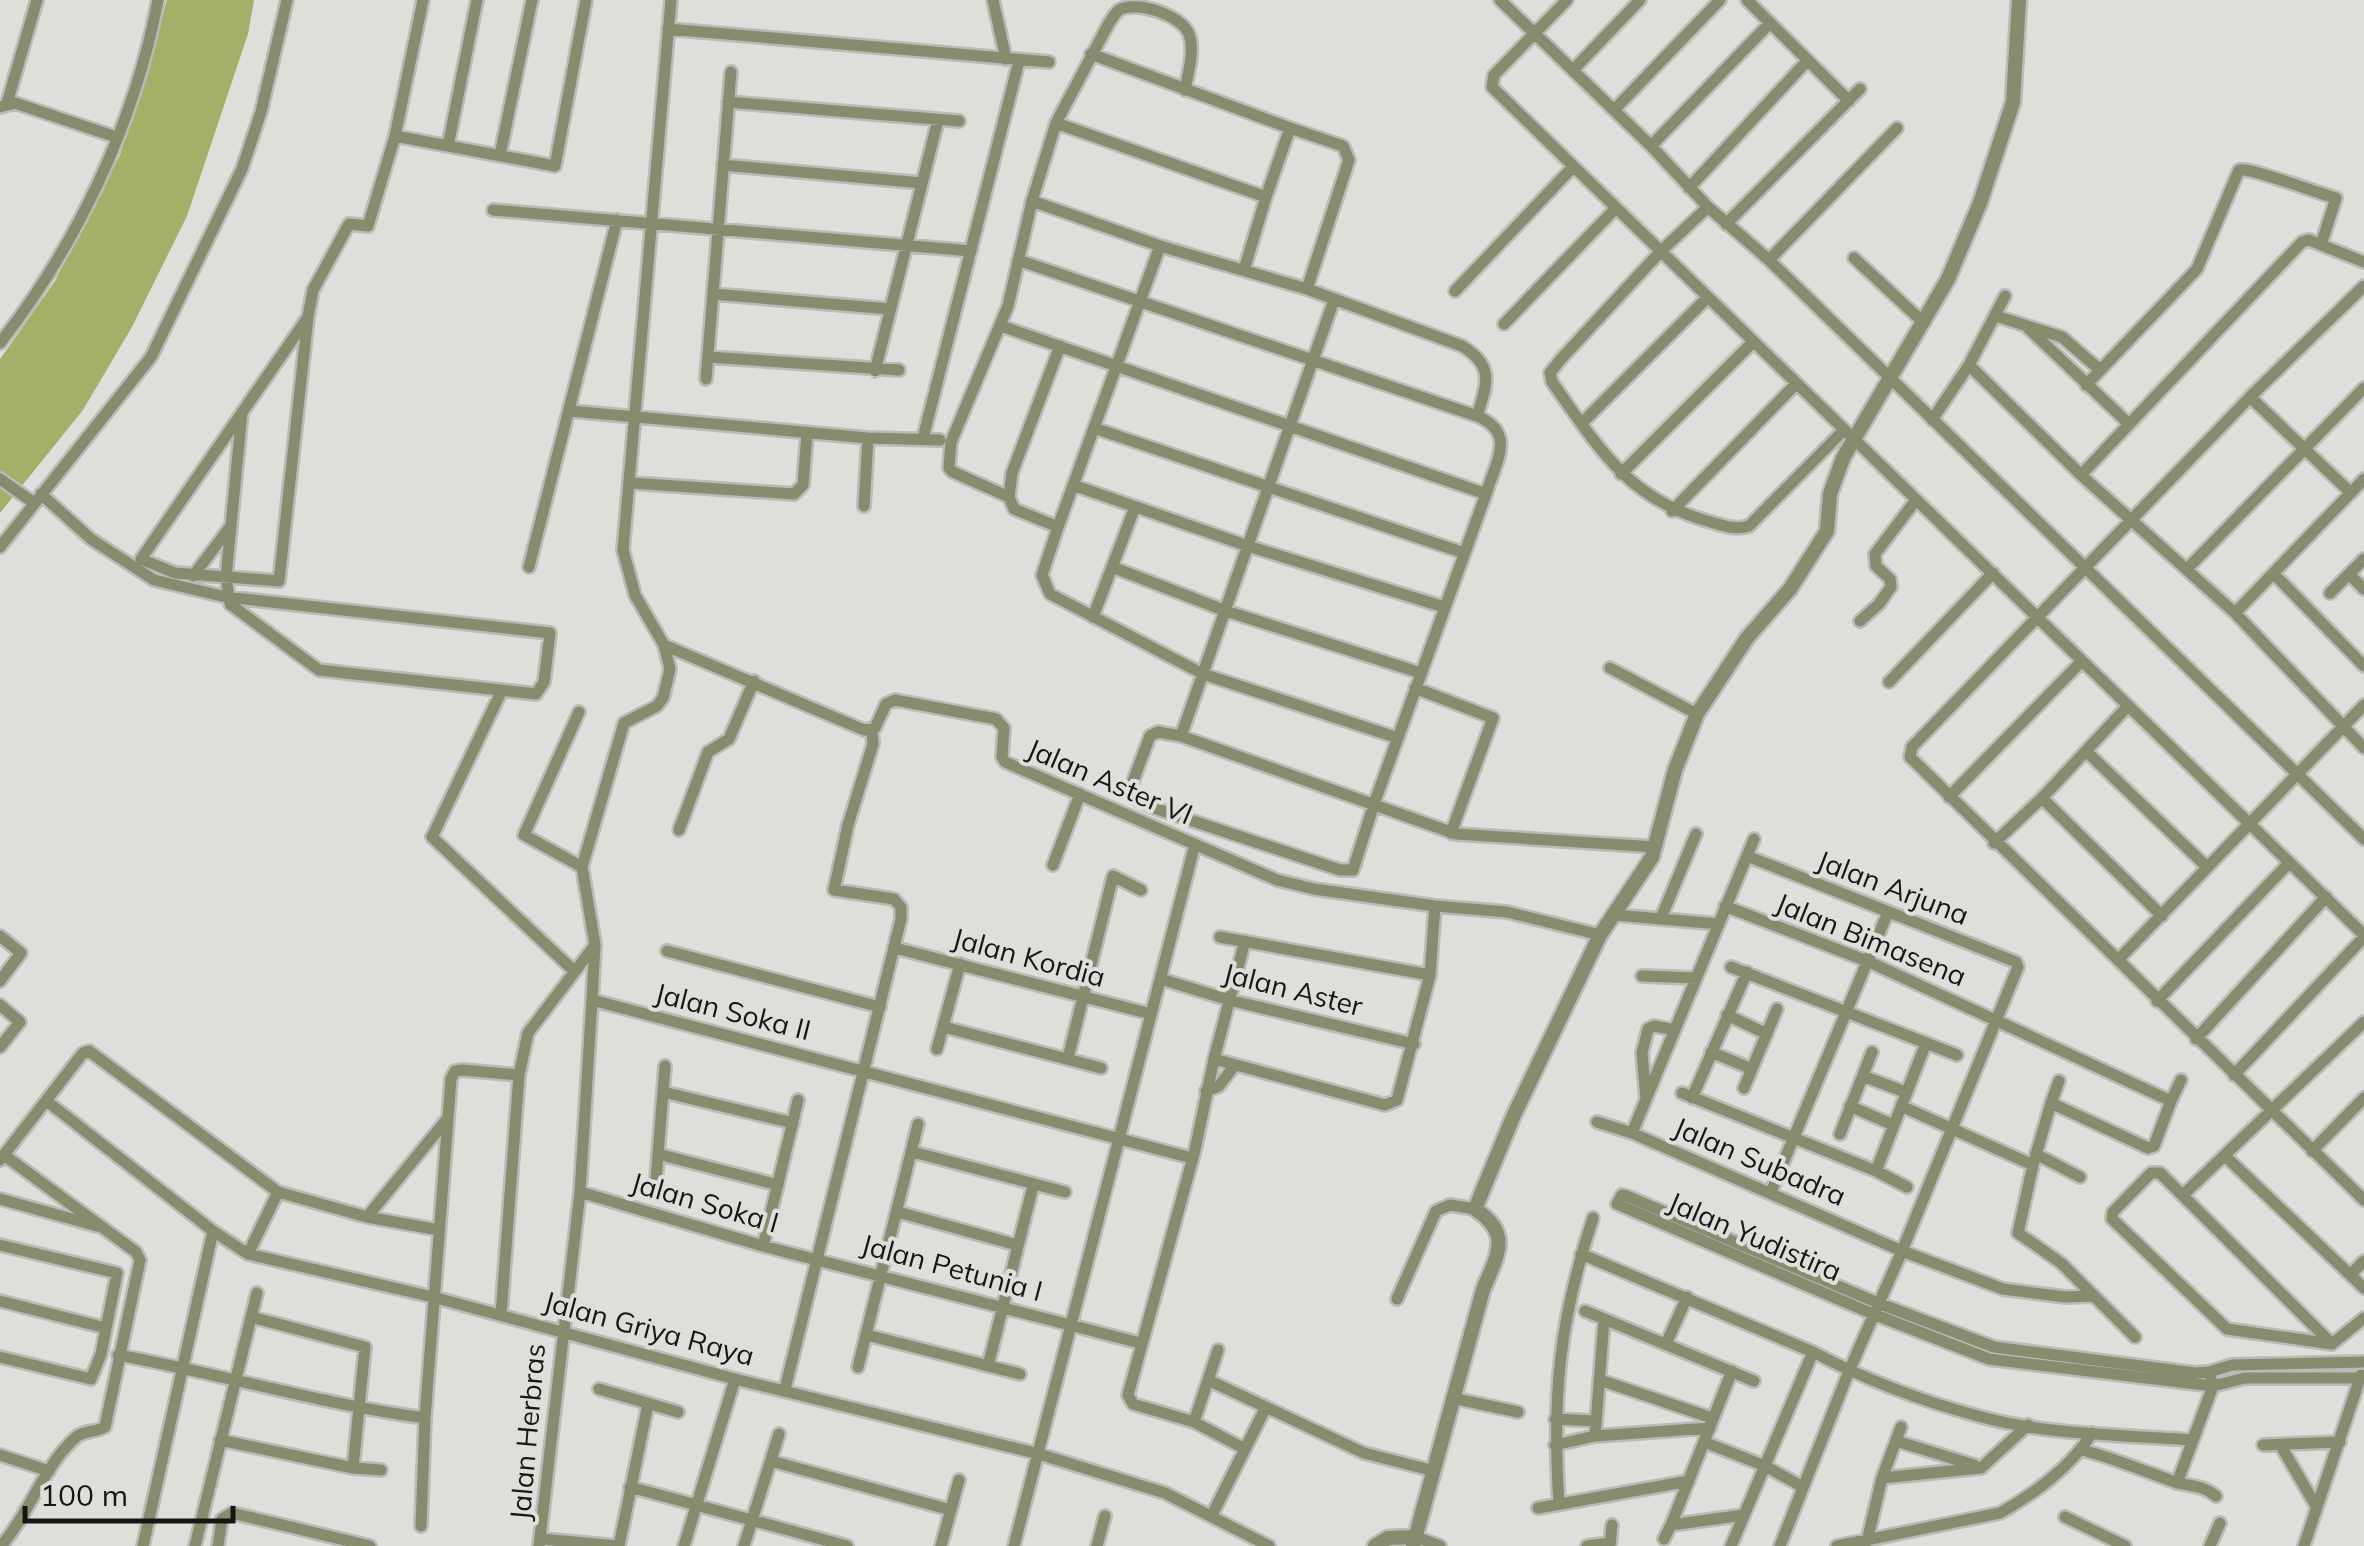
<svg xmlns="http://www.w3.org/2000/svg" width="2364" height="1546" font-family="Mulish,sans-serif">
  <rect width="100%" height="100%" fill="#dedfdb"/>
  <path fill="#a4af68" d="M 167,0 L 254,0 L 248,34 L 187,216 L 132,327 L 83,410 L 0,513 L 0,359 L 55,281 L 120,155 Z"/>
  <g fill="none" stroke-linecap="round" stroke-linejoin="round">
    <defs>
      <path id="minor" d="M 993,0 L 1006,59
        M 1500,0 L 1651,146 L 1708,207 L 1769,260 L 2364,839
        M 1567,0 L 1494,75 L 1492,87 L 2364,935
        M 1747,0 L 1849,101
        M 668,29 L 1049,62
        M 1574,69 L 1640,0
        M 728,102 L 959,121
        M 7,103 L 37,0
        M 0,107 L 15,103 L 116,137
        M 1614,110 L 1720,0
        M 1056,123 L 1266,197 L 1290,128 L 1091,54
        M 1290,128 L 1343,146 L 1349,160 L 1307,289
        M 395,136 L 555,166 L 586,0
        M 448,146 L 477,0
        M 1651,146 L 1770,23
        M 500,155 L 532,0
        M 723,165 L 922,183
        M 1689,188 L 1808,60
        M 1032,201 L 1160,246 L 1307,289 L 1462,346 C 1495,366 1487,384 1477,416
        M 1708,207 L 1661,251 L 1561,359 L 1550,373 L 1552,382 C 1596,444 1626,497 1704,520 C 1719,524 1733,531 1749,526 L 1844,430
        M 493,210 L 971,251
        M 1726,224 L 1860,89
        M 1160,246 L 1058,527 L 1042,575 L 1050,594 L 1203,674 L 1398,738
        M 1854,258 L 1924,323
        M 1018,260 L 1477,416 C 1517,433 1496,461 1486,494 L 1374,804 L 1353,870 L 1340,870 L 1157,809 L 1139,801 L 1129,792 L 1150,736 L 1158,732 L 1181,736 L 1456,834 L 1656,847
        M 1769,260 L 1897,128
        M 1244,270 L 1266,197
        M 2364,286 L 2250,397 L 1912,747 L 1910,757 L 2364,1200
        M 1455,291 L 1572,168
        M 713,294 L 890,309
        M 1996,316 L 2062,337 L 2100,370
        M 308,317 L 279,581 L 175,573 L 141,559 Z
        M 308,317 L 313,290 L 349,224 L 368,226 L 395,136 L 423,0
        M 1504,324 L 1615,209
        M 1001,326 L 1486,494
        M 2027,327 L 2129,424
        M 0,343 C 77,245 135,122 158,0
        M 708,357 L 899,370
        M 1969,365 L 2081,475 L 2235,613 L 2364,748
        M 875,371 L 938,120
        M 706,379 L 731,72
        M 2086,385 L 2197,269 L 2239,170 C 2250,167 2317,193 2336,198 L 2321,245
        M 2250,397 L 2351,493
        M 570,411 L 868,438 L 940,440
        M 1932,420 L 1969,365 L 2005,296
        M 1582,423 L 1707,298
        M 1094,428 L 1464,553
        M 923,438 L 1019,61
        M 1621,474 L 1753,342
        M 2081,475 L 2302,242 L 2309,240 L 2364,262
        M 0,479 L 34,503
        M 631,483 L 794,494 L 803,485 L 807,433
        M 1073,485 L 1248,546 L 1444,607
        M 41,494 L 91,539 L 154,580 L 226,597 L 550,633 L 544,682 L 536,694 L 319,670 L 230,604 L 226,577 L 242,412
        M 1009,497 L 953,472 L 949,468 L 951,442 L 1008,306 L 1032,201 L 1056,123 L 1109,23 C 1112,19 1115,13 1119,10 C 1137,0 1181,15 1189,34 C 1195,51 1188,73 1185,90
        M 864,506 L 868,438
        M 1672,511 L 1796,384
        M 1058,527 L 1014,509 L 1009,497 L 1012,473 L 1060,346
        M 0,547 L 151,357 L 242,169 L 261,112 L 287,0
        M 529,567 L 617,220
        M 1112,567 L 1226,611 L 1421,673
        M 2187,569 L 2364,388
        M 2274,574 L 2364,666
        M 2349,574 L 2364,589
        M 193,576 L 230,527
        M 2330,593 L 2364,559
        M 2235,613 L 2364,479
        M 1093,617 L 1135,507
        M 1860,621 L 1879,604 L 1891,587 L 1890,579 L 1876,566 L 1875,554 L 1916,500
        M 664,645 L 864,730 L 875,728 L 886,704 L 895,700 L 996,719 L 1004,728 L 1002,757 L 1005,762 L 1277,880 L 1314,889 L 1435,906 L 1507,912 L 1600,935
        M 1610,668 L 1697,714
        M 1889,682 L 1993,573
        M 1415,688 L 1493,718 L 1451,833
        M 502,690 L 432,837 L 574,971
        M 579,712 L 524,835 L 582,867
        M 1181,736 L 1334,300
        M 2087,752 L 2207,867
        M 1949,797 L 2081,662
        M 2042,798 L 2162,916
        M 679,830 L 708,752 L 729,739 L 754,681
        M 1994,843 L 2042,798 L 2128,706
        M 1747,856 L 2016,962 L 2018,967 L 1902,1251 L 1849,1371 L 1780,1546
        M 1053,865 L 1080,794
        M 1725,906 L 1867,961 L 2171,1101 L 2181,1080
        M 1615,915 L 1719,924
        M 1661,918 L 1696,834
        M 0,936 L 21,953 L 0,981
        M 1220,937 L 1430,975
        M 1245,941 L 1214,1059 L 1195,1150 L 1128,1395 L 1133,1404 L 1194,1422 L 1245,1449
        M 895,948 L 1151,1014
        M 667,951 L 880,1007
        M 2118,960 L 2364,705
        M 1731,967 L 1957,1055
        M 1642,976 L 1696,978
        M 1161,979 L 1229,1000 L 1414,1044
        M 592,1000 L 1192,1158
        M 2157,1001 L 2289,863
        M 0,1005 L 20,1022 L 0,1047
        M 1727,1015 L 1767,1034
        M 944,1027 L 1101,1068
        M 2196,1039 L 2326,897
        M 937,1049 L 960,964
        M 1711,1052 L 1752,1069
        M 1068,1058 L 1113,876 L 1141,890
        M 1214,1059 L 1385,1105 L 1397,1100 L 1430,975 L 1435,906
        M 2234,1075 L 2364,937
        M 1863,1076 L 1905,1092
        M 2059,1081 L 2051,1103 L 2148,1148 L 2154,1146 L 2171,1101
        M 1744,1088 L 1777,1009
        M 1206,1091 L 1219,1086 L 1235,1065
        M 663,1092 L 793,1123
        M 1682,1093 L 1876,1171 L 1907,1187
        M 1692,1098 L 1747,972
        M 1646,1099 L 1642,1053 L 1648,1029 L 1654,1026 L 1675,1030
        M 48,1102 L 213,1231 L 248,1254 L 433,1297 L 735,1379 L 1039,1454 L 1165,1493 L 1269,1546
        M 2051,1103 L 2033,1165 L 2018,1233 L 2061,1263 L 2135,1337
        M 1850,1106 L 1893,1125
        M 1901,1106 L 2033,1165
        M 1597,1122 L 1632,1133 L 1902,1251 L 2003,1289 L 2065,1297 L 2092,1296
        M 1632,1133 L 1754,839
        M 1840,1134 L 1872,1052
        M 2312,1151 L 2364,1098
        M 913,1152 L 1065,1192
        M 658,1154 L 778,1185
        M 2036,1154 L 2080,1177
        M 2225,1156 L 2364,1288
        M 0,1160 L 83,1053 L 89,1051 L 278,1192 L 367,1217 L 439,1230
        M 1876,1171 L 1926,1043
        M 656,1180 L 665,1066
        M 580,1192 L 763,1246 L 1140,1343
        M 1771,1192 L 1888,912
        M 2183,1195 L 2364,1022
        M 0,1199 L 97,1226
        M 898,1212 L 1017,1245
        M 367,1217 L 448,1118
        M 0,1245 L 117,1273 L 101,1354 L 91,1379 L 0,1357
        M 763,1246 L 798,1100
        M 248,1254 L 278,1192
        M 1581,1254 L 1813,1352 C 1864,1379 1922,1401 1978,1416 C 2046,1435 2121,1435 2192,1440
        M 2351,1274 L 2364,1261
        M 1397,1299 L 1436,1211 L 1450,1205 L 1475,1209
        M 0,1301 L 106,1328
        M 1585,1311 L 1754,1381
        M 501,1315 L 519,1075 L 528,1033 L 595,945
        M 251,1317 L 365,1347 L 353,1468
        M 867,1335 L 1020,1374
        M 1666,1344 L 1687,1297
        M 2332,1344 L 2160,1173 L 2151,1173 L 2113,1212 L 2112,1219 L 2227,1329 L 2332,1344 L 2364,1318
        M 118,1355 C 221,1374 321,1404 425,1418
        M 2364,1362 L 2232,1365 L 2209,1372 L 2195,1373 L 1994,1347 L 1878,1303 L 1627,1196 L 1622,1195 L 1617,1204 L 1873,1314 L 1989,1359 L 2213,1386 L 2245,1378 L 2364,1378
        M 988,1366 L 1033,1186
        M 858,1367 L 918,1124
        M 1208,1380 L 1364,1453 L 1434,1471
        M 1600,1380 L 1712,1418
        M 599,1389 L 678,1412
        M 785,1389 L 901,919 L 901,907 L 894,899 L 834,890 L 848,825 L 873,744 L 872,731
        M 1452,1398 L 1518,1412
        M 1555,1419 L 1596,1421
        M 1194,1422 L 1218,1350
        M 1595,1436 L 1604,1320
        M 220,1440 L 353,1468 L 381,1470
        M 1896,1441 L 1974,1465
        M 1704,1442 L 1765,1466 L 1803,1487
        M 1555,1445 L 1595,1436 L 1710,1428
        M 2263,1445 L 2340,1442
        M 2281,1446 L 2316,1506
        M 2082,1450 C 2113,1458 2142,1470 2172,1481 C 2188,1487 2202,1484 2216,1496
        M 0,1455 L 49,1471
        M 771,1461 L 951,1510
        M 1882,1478 L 1981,1468 L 2028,1425
        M 2177,1483 L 2213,1386 L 2211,1379
        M 630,1487 L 847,1546
        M 1559,1504 C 1552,1396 1559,1321 1593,1218
        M 1538,1508 L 1689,1481
        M 1212,1515 L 1266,1407
        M 2065,1517 L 2125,1546
        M 1671,1525 L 1732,1371
        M 421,1526 L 425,1418 L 451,1079 L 455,1071 L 463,1070 L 519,1075
        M 1416,1537 L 1440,1546
        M 542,1539 L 617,1546
        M 1664,1539 L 1671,1525 L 1744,1515
        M 1867,1541 L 1882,1478 L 1901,1427
        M 1,1546 C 30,1513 43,1467 75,1438 C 83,1430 95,1433 105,1427 L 140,1260 L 136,1252 L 4,1155
        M 143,1546 L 213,1231
        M 195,1546 L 257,1293
        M 218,1546 L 222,1519 L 232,1513 L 370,1546
        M 539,1546 L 580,1192 L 592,1000 L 595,945 L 582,867 L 624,723 L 657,706 L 663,698 L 670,669 L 664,645 L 635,595 L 623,550 L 671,0
        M 619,1546 L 648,1404
        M 684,1546 L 735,1379
        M 744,1546 L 779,1434
        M 941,1546 L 959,1480
        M 1014,1546 L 1195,844
        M 1097,1546 L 1105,1516
        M 1587,1546 L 1610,1543
        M 1610,1546 L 1612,1525
        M 1731,1546 L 1813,1352
        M 1837,1546 L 2000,1513 C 2034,1494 2072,1466 2092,1433
        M 2210,1546 L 2220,1523
        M 2304,1546 L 2361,1375"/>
      <path id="tertiary" d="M 1375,1546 L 1388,1538 L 1416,1537
        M 1413,1546 L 1483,1290 C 1497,1255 1513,1234 1475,1209 L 1513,1117 L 1600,935 L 1652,857 L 1675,770 L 1697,714 L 1747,638 L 1790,589 L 1827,531 L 1830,494 L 1843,458 L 1948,279 L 1980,203 L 2013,102 L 2019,0"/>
    </defs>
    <use href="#minor" stroke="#babbb7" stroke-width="16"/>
    <use href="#tertiary" stroke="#babbb7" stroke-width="19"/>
    <use href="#minor" stroke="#878c6f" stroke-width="11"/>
    <use href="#tertiary" stroke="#878c6f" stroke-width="14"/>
  </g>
  <g text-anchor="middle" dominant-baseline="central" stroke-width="8" stroke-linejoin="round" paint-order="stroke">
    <g font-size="28" fill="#161615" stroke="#dedfdb">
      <text transform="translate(1110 781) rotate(23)">Jalan Aster VI</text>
      <text transform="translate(1893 887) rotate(21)">Jalan Arjuna</text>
      <text transform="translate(1871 939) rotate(22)">Jalan Bimasena</text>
      <text transform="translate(1029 957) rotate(15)">Jalan Kordia</text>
      <text transform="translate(1293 989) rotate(14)">Jalan Aster</text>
      <text transform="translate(733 1011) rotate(14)">Jalan Soka II</text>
      <text transform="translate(1760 1161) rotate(23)">Jalan Subadra</text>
      <text transform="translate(705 1202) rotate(16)">Jalan Soka I</text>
      <text transform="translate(1755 1236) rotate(23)">Jalan Yudistira</text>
      <text transform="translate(952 1267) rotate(15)">Jalan Petunia I</text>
      <text transform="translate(649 1328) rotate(15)">Jalan Griya Raya</text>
      <text transform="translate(527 1432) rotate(-85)">Jalan Herbras</text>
    </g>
  </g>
  <path d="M25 1506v15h208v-15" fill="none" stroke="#161615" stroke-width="5"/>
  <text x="40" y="1506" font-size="30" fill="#161615" stroke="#dedfdb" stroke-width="8" paint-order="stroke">100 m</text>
</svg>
